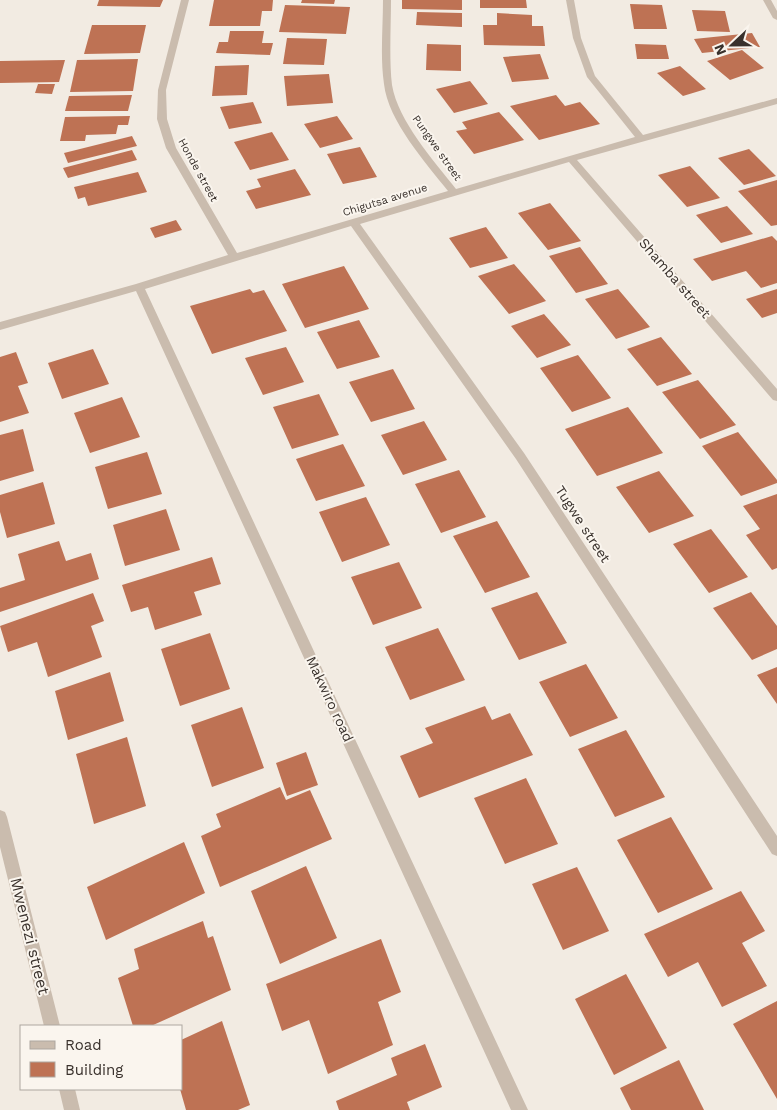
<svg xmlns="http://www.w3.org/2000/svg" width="777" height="1110" font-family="'Work Sans',sans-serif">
  <rect width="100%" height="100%" fill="#f2ebe2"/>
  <path fill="#be7254" d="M 99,0 L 163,0 L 160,7 L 97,6 Z
    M 214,0 L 273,0 L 272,11 L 262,11 L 260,26 L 209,26 Z
    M 302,0 L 335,0 L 334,4 L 301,3 Z
    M 402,0 L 462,0 L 462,10 L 402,9 Z
    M 480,0 L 526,0 L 527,8 L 480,8 Z
    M 630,4 L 662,5 L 667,29 L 634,29 Z
    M 285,5 L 350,7 L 346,34 L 279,32 Z
    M 692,10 L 725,11 L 730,32 L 697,31 Z
    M 417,12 L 462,13 L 462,27 L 416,25 Z
    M 497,13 L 532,15 L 532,26 L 543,26 L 545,46 L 484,45 L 483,25 L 497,25 Z
    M 92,25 L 146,25 L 140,53 L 84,54 Z
    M 230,31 L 264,31 L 262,43 L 273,43 L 270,55 L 216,53 L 219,42 L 228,42 Z
    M 752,33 L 760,47 L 702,53 L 694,39 Z
    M 287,38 L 327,39 L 324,65 L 283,64 Z
    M 427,44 L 461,45 L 461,71 L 426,70 Z
    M 635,44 L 666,45 L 669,59 L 637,59 Z
    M 742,50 L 764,68 L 730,80 L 707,61 Z
    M 540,54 L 549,79 L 512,82 L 503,57 Z
    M 138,59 L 133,91 L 70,92 L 77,60 Z
    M 65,60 L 59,82 L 0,83 L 0,61 Z
    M 249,65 L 247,95 L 212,96 L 215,66 Z
    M 680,66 L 706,89 L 683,96 L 657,73 Z
    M 329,74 L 333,103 L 287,106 L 284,76 Z
    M 470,81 L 488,104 L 454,113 L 436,89 Z
    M 38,84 L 55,84 L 52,94 L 35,93 Z
    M 132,95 L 128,111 L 65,111 L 69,96 Z
    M 556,95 L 565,106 L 580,102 L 600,124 L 539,140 L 510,106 Z
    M 253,102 L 262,123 L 229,129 L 220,107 Z
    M 499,112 L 524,140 L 474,154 L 456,131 L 467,129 L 462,122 Z
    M 130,116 L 128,125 L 118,125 L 116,134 L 86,135 L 85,141 L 60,141 L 65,117 Z
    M 337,116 L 353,139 L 320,148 L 304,124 Z
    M 272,132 L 289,160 L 250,170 L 234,142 Z
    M 132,136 L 137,146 L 68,163 L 64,153 Z
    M 360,147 L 377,177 L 343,184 L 327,154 Z
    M 749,149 L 776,176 L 744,185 L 718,158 Z
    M 132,150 L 137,160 L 68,178 L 63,168 Z
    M 690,166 L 720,198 L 687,207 L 658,175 Z
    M 295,169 L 311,195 L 256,209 L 246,191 L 261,187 L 257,179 Z
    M 138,172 L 147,192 L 88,206 L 85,197 L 78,199 L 74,187 Z
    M 777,180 L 777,225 L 771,226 L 738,191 Z
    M 550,203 L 581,241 L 548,250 L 518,213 Z
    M 727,206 L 753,234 L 721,243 L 696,215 Z
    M 176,220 L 182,230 L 155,238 L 150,228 Z
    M 486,227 L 508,258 L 470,268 L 449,238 Z
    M 772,236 L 777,241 L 777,283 L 761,288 L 746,271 L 712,281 L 693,259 Z
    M 580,247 L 608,284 L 576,293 L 549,256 Z
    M 514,264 L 546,301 L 509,314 L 478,276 Z
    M 344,266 L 369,309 L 305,328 L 282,284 Z
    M 250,289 L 253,293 L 264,290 L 287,331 L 212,354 L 190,306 Z
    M 618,289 L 650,327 L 616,339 L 585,299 Z
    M 777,289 L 777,313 L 762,318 L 746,299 Z
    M 544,314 L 571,345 L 537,358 L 511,326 Z
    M 359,320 L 380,357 L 337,369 L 317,332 Z
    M 661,337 L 692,374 L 657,386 L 627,349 Z
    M 286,347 L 304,382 L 263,395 L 245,358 Z
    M 93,349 L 109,384 L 62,399 L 48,363 Z
    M 16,352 L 28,383 L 18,386 L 29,413 L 0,422 L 0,357 Z
    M 578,355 L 611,398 L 572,412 L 540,368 Z
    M 393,369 L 415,409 L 371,422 L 349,382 Z
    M 698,380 L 736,425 L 700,439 L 662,392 Z
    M 319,394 L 339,435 L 292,449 L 273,407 Z
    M 122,397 L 140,437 L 90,453 L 74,413 Z
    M 628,407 L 663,453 L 597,476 L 565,429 Z
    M 424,421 L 447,460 L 403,475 L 381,435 Z
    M 23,429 L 34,471 L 0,481 L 0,435 Z
    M 738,432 L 777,480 L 777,483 L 741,496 L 702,446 Z
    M 343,444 L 365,486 L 316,501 L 296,459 Z
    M 147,452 L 162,494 L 108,509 L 95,467 Z
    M 459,470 L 486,517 L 441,533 L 415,484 Z
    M 659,471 L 694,516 L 649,533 L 616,487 Z
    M 43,482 L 55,524 L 7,538 L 0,512 L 0,495 Z
    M 777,494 L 777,568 L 772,570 L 746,535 L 760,529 L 743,506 Z
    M 366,497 L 390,545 L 342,562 L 319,512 Z
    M 166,509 L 180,550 L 125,566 L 113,525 Z
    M 497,521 L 530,577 L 485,593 L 453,536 Z
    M 711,529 L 748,577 L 709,593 L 673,544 Z
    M 59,541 L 66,561 L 91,553 L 99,579 L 0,612 L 0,588 L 25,580 L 18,554 Z
    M 212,557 L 221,584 L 194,592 L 202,615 L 155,630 L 148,607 L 131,612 L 122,585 Z
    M 399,562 L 422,608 L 373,625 L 351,577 Z
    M 537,592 L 567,643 L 519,660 L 491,608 Z
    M 751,592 L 777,626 L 777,649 L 752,660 L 713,608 Z
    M 93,593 L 104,621 L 91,626 L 102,657 L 48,677 L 37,642 L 8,652 L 0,626 Z
    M 438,628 L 465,680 L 410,700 L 385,647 Z
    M 210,633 L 230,689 L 180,706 L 161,649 Z
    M 586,664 L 618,718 L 570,737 L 539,682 Z
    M 777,667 L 777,704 L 757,675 Z
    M 110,672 L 124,721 L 68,740 L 55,691 Z
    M 485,706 L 492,720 L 510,713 L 533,755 L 419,798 L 400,756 L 433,743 L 425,728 Z
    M 242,707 L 264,768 L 212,787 L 191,725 Z
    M 626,730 L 665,797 L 615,817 L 578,749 Z
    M 127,737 L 146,806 L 94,824 L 76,754 Z
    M 306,752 L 318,785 L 287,796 L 276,763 Z
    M 526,778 L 558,844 L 505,864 L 474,798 Z
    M 280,787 L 286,800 L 310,790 L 332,839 L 220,887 L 201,836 L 221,827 L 216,814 Z
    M 671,817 L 713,889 L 658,913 L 617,840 Z
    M 184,842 L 205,893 L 106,940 L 87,887 Z
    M 306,866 L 337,938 L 280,964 L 251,891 Z
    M 577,867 L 609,931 L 563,950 L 532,884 Z
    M 741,891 L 765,931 L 742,943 L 767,986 L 722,1007 L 698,962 L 668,977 L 644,934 Z
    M 203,921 L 208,938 L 213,936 L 231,990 L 151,1026 L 133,1026 L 118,978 L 139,969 L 134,949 Z
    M 381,939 L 401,992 L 378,1002 L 393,1045 L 328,1074 L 309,1020 L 282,1031 L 266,984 Z
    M 626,974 L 667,1048 L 614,1075 L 575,999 Z
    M 777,1001 L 777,1099 L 733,1024 Z
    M 222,1021 L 250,1105 L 238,1110 L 186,1110 L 180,1089 L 181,1040 Z
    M 425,1044 L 442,1087 L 407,1102 L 410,1110 L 339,1110 L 336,1101 L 397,1075 L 391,1058 Z
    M 679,1060 L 704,1110 L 631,1110 L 620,1088 Z"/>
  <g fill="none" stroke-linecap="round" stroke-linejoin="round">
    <path fill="#cabcae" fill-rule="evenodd" d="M 181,0 L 189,0 L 166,90 L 167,119 L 176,148 L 237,253 L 448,191 C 426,163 388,121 384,84 C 380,57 383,27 383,0 L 391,0 C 391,26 389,60 392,85 C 398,121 434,161 456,189 L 635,137 L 587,77 L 573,38 L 566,0 L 574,0 L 581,38 L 595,76 L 643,135 L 777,98 L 777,104 L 577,160 L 777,389 L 777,401 L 773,400 L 569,162 L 360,224 L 524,453 L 777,836 L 777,856 L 772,854 L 516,459 L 351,226 L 145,289 L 528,1110 L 511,1110 L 136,291 L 0,330 L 0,322 L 136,284 L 228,255 L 166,148 L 157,119 L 158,90 Z
      M 763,0 L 771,0 L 777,11 L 777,20 L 773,18 Z
      M 0,810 L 5,812 L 7,817 L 60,1026 L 44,1026 L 0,847 Z
      M 59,1089 L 75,1089 L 80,1110 L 64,1110 Z"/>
  </g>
  <g text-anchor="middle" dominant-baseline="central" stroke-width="4" stroke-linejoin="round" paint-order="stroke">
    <g font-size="11" fill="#39312c" stroke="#faf5ee">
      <text transform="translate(437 148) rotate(55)">Pungwe street</text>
      <text transform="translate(198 170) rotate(61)">Honde street</text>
      <text transform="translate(385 200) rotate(-17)">Chigutsa avenue</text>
    </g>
    <g font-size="14" fill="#39312c" stroke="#faf5ee">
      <text transform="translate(675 278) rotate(49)">Shamba street</text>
      <text transform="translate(583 524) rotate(57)">Tugwe street</text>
      <text transform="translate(330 699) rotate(65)">Makwiro road</text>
    </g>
    <g font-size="16" fill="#39312c" stroke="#faf5ee">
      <text transform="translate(30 936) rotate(76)">Mwenezi street</text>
    </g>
  </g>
  <rect x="20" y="1025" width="162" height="65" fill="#faf5ee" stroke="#ada7a0"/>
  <rect x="30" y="1041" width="25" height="8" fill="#cabcae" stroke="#ada7a0"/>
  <text x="65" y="1050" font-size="15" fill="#39312c">Road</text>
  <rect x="30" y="1062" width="25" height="15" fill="#be7254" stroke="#ada7a0"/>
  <text x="65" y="1075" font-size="15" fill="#39312c">Building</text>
  <g transform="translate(732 45) rotate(248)" stroke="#faf5ee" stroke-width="4" paint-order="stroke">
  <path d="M0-4L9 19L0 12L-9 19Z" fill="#39312c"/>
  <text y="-8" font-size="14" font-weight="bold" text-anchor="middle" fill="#39312c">N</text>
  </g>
</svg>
